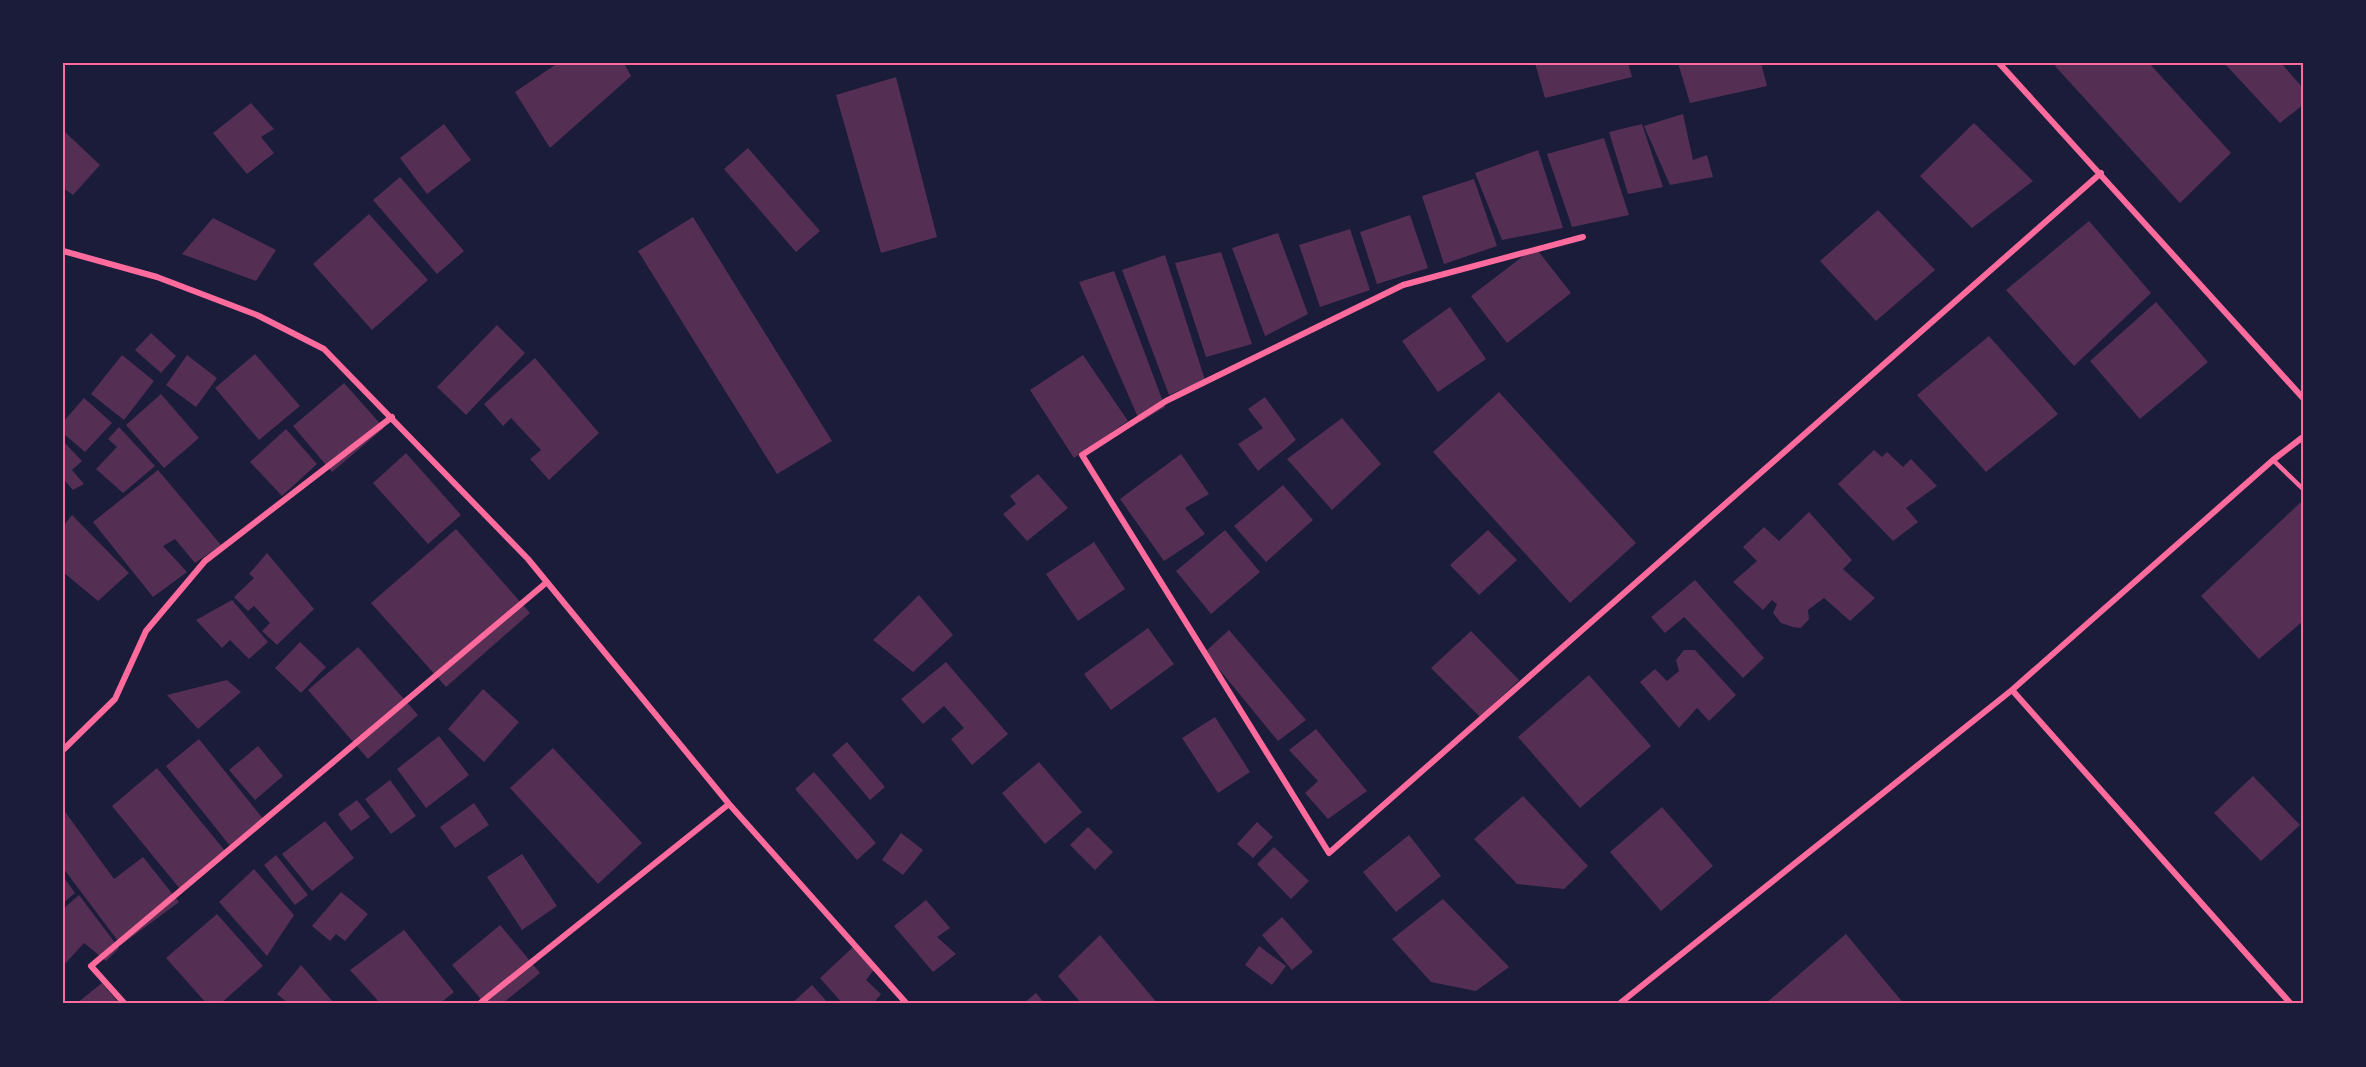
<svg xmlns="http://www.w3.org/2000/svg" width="2366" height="1067" font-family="'DM Sans',sans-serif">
  <rect width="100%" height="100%" fill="#1b1b3a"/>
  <path fill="#542f53" d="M 558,63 L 624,63 L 631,76 L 550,148 L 515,92 Z
    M 1535,63 L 1628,63 L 1632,77 L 1545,98 Z
    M 1678,63 L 1761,63 L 1767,86 L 1690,103 Z
    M 2057,63 L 2149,63 L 2231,153 L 2180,203 L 2055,66 Z
    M 2224,63 L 2281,63 L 2303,88 L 2303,105 L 2280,123 Z
    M 896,77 L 937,237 L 881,253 L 836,95 Z
    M 251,103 L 274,129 L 261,137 L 274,153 L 247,174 L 213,133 Z
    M 1683,114 L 1693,160 L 1707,155 L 1713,177 L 1670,185 L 1644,126 Z
    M 1974,123 L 2033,181 L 1972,228 L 1920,176 Z
    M 444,124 L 471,160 L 427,194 L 400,158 Z
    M 1642,124 L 1663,187 L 1628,194 L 1609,132 Z
    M 63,130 L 100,165 L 73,195 L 63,188 Z
    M 1604,138 L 1629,215 L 1572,227 L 1547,154 Z
    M 748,148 L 820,231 L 796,252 L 724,169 Z
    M 1538,150 L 1563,228 L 1502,240 L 1475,173 Z
    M 400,177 L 464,251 L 437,274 L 373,200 Z
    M 1474,179 L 1497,246 L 1444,264 L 1422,196 Z
    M 1878,210 L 1935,270 L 1876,321 L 1820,261 Z
    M 369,214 L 428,280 L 372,330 L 313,264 Z
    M 1410,215 L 1428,268 L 1377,284 L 1360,232 Z
    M 693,217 L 832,441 L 777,474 L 638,251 Z
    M 213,218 L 276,250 L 256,281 L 182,254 Z
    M 2089,221 L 2151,293 L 2074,366 L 2006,290 Z
    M 1350,229 L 1370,290 L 1320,307 L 1299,245 Z
    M 1278,233 L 1308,314 L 1265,336 L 1232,248 Z
    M 1535,247 L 1571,293 L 1507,343 L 1471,296 Z
    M 1221,252 L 1252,344 L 1206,357 L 1175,263 Z
    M 1165,255 L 1205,380 L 1169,395 L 1122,270 Z
    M 1114,271 L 1165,407 L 1140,422 L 1079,282 Z
    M 2156,302 L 2208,362 L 2140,419 L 2090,361 Z
    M 1450,307 L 1486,359 L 1438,392 L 1402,341 Z
    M 497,325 L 525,353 L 466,415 L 437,387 Z
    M 151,333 L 176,356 L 161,373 L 135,350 Z
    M 1989,336 L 2058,414 L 1986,472 L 1917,395 Z
    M 255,354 L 300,406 L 259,440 L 215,388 Z
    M 122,355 L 154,381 L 124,420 L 91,394 Z
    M 187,355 L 217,378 L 196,407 L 166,385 Z
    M 1083,355 L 1128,421 L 1074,458 L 1030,390 Z
    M 535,358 L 599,433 L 549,480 L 530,459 L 541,450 L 511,418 L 503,426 L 484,404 Z
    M 344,383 L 384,428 L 332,472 L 293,426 Z
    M 1499,392 L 1636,543 L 1570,603 L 1433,452 Z
    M 161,394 L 199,438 L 164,468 L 126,425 Z
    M 1265,397 L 1296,440 L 1258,471 L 1238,444 L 1263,428 L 1248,409 Z
    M 84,398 L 112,423 L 85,452 L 63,433 L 63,422 Z
    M 1342,418 L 1381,464 L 1332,510 L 1287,459 Z
    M 119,427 L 155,466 L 123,493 L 96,469 L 117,447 L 108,439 Z
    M 286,429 L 317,464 L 282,496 L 250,462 Z
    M 63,441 L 82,461 L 72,470 L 84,484 L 73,490 L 63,479 Z
    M 1874,450 L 1882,457 L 1887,452 L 1903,467 L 1911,459 L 1937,486 L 1906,508 L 1918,522 L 1893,541 L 1838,484 Z
    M 406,453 L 461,515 L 428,544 L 373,483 Z
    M 1181,454 L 1209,494 L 1185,508 L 1205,534 L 1164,561 L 1120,499 Z
    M 158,470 L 221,545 L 195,563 L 175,539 L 163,546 L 187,572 L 153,597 L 93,522 Z
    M 1038,474 L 1068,508 L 1027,541 L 1003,514 L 1016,504 L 1010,496 Z
    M 1283,485 L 1313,520 L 1266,562 L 1234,526 Z
    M 2302,501 L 2303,621 L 2259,659 L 2201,596 Z
    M 1809,512 L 1852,560 L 1843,569 L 1875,598 L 1850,621 L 1824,598 L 1808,610 L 1809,619 L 1801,628 L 1793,627 L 1781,623 L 1773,613 L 1777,604 L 1772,600 L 1763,610 L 1733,582 L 1757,561 L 1743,547 L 1764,527 L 1779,541 Z
    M 72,515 L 129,573 L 98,601 L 63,572 L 63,526 Z
    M 456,529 L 530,613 L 446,687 L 371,603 Z
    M 1225,530 L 1260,572 L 1211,614 L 1176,571 Z
    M 1488,530 L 1517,560 L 1479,595 L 1450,565 Z
    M 1094,542 L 1125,589 L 1078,621 L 1046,574 Z
    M 267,553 L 314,609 L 277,645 L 262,631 L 270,623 L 254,606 L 248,611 L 234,597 L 254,578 L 249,574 Z
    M 1695,580 L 1764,658 L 1743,678 L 1684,617 L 1665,633 L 1651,617 Z
    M 919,595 L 953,635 L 913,672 L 873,640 Z
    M 232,600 L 268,642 L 249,659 L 230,640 L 222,648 L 196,620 Z
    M 1148,628 L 1174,664 L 1111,710 L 1084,674 Z
    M 1229,630 L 1306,720 L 1278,741 L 1205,652 Z
    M 1471,631 L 1519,680 L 1480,717 L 1431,668 Z
    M 300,642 L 326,667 L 301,693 L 275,668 Z
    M 358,647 L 418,715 L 368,759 L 308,690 Z
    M 1684,650 L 1695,650 L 1736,695 L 1709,721 L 1697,708 L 1679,728 L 1640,682 L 1655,669 L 1667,681 L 1679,671 L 1676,660 Z
    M 946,662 L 1008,734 L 972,765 L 951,739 L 964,728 L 944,706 L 923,724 L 901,699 Z
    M 1589,675 L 1651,746 L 1580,808 L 1518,737 Z
    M 227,680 L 241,692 L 198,729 L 167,695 Z
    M 483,689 L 519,722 L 484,762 L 448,729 Z
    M 1215,717 L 1250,772 L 1218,793 L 1182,738 Z
    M 1316,729 L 1367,791 L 1328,819 L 1305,793 L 1318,781 L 1289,750 Z
    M 439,736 L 469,775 L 426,808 L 397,769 Z
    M 199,739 L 264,820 L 231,847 L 166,766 Z
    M 847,742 L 885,787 L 870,800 L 832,755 Z
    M 258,746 L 283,776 L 255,800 L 229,770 Z
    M 553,748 L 642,843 L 598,884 L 510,788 Z
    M 1039,762 L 1082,812 L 1045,844 L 1002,793 Z
    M 157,768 L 226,852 L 180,889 L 112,806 Z
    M 814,772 L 876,843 L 857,860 L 795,789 Z
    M 2253,776 L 2300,825 L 2261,861 L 2214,813 Z
    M 390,780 L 416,816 L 391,834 L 365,799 Z
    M 1523,796 L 1588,866 L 1564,889 L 1517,884 L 1474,839 Z
    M 357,800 L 370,817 L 351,831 L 338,814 Z
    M 474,803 L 489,825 L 455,848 L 440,827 Z
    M 1662,807 L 1713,866 L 1661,911 L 1610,852 Z
    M 63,809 L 114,879 L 143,857 L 179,902 L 121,945 L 63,868 Z
    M 325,821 L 354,858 L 312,891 L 282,854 Z
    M 1257,822 L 1273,837 L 1253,858 L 1237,844 Z
    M 1088,827 L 1113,852 L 1095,870 L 1070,845 Z
    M 901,833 L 923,850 L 903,875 L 882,860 Z
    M 1409,835 L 1441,876 L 1396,912 L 1363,872 Z
    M 1274,847 L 1309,881 L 1291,899 L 1257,864 Z
    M 522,854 L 557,906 L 522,930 L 487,877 Z
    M 276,855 L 308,895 L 295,905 L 264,865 Z
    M 254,869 L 294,915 L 267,956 L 219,902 Z
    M 63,876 L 75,893 L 63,903 Z
    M 341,892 L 368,914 L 345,941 L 336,934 L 330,941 L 312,926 Z
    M 79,895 L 119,948 L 106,961 L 84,943 L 63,966 L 63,909 Z
    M 1443,899 L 1509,967 L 1476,991 L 1431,982 L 1392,939 Z
    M 926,900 L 950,928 L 937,937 L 956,954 L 933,972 L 894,926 Z
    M 217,914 L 263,966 L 220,1004 L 207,1004 L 166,958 Z
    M 1282,917 L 1313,952 L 1292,970 L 1262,935 Z
    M 500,925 L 540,973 L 502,1004 L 485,1004 L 452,965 Z
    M 404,930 L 454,992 L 439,1004 L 381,1004 L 350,970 Z
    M 1846,934 L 1904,1004 L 1765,1004 Z
    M 1100,935 L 1158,1004 L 1082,1004 L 1058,976 Z
    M 1259,946 L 1286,966 L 1272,985 L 1245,965 Z
    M 853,947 L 876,967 L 866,980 L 881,994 L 873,1004 L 843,1004 L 820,978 Z
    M 301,965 L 335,1004 L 289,1004 L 277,994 Z
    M 102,983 L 120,1004 L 76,1004 Z
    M 812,985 L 829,1004 L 791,1004 Z
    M 1036,993 L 1045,1004 L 1023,1004 Z"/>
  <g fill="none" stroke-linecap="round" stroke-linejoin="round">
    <path stroke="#ff6b9d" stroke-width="4.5" d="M 2273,460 L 2303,489"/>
    <path stroke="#ff6b9d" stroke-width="6" d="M 1999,63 L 2303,398
      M 1583,237 L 1403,285 L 1166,401 L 1082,455 L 1329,853 L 2101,173
      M 63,251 L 157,277 L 257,315 L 324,349 L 528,559 L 729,804 L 907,1004
      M 2012,690 L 2291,1004
      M 63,750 L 115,699 L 146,631 L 205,561 L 392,417
      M 125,1004 L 91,966 L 547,582
      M 479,1004 L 729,804
      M 1619,1004 L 2012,690 L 2273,460 L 2303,437"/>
  </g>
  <rect width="2366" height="1067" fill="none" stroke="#1b1b3a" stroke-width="129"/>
  <rect x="64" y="64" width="2238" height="938" fill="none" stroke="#ff6b9d" stroke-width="2"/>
</svg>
